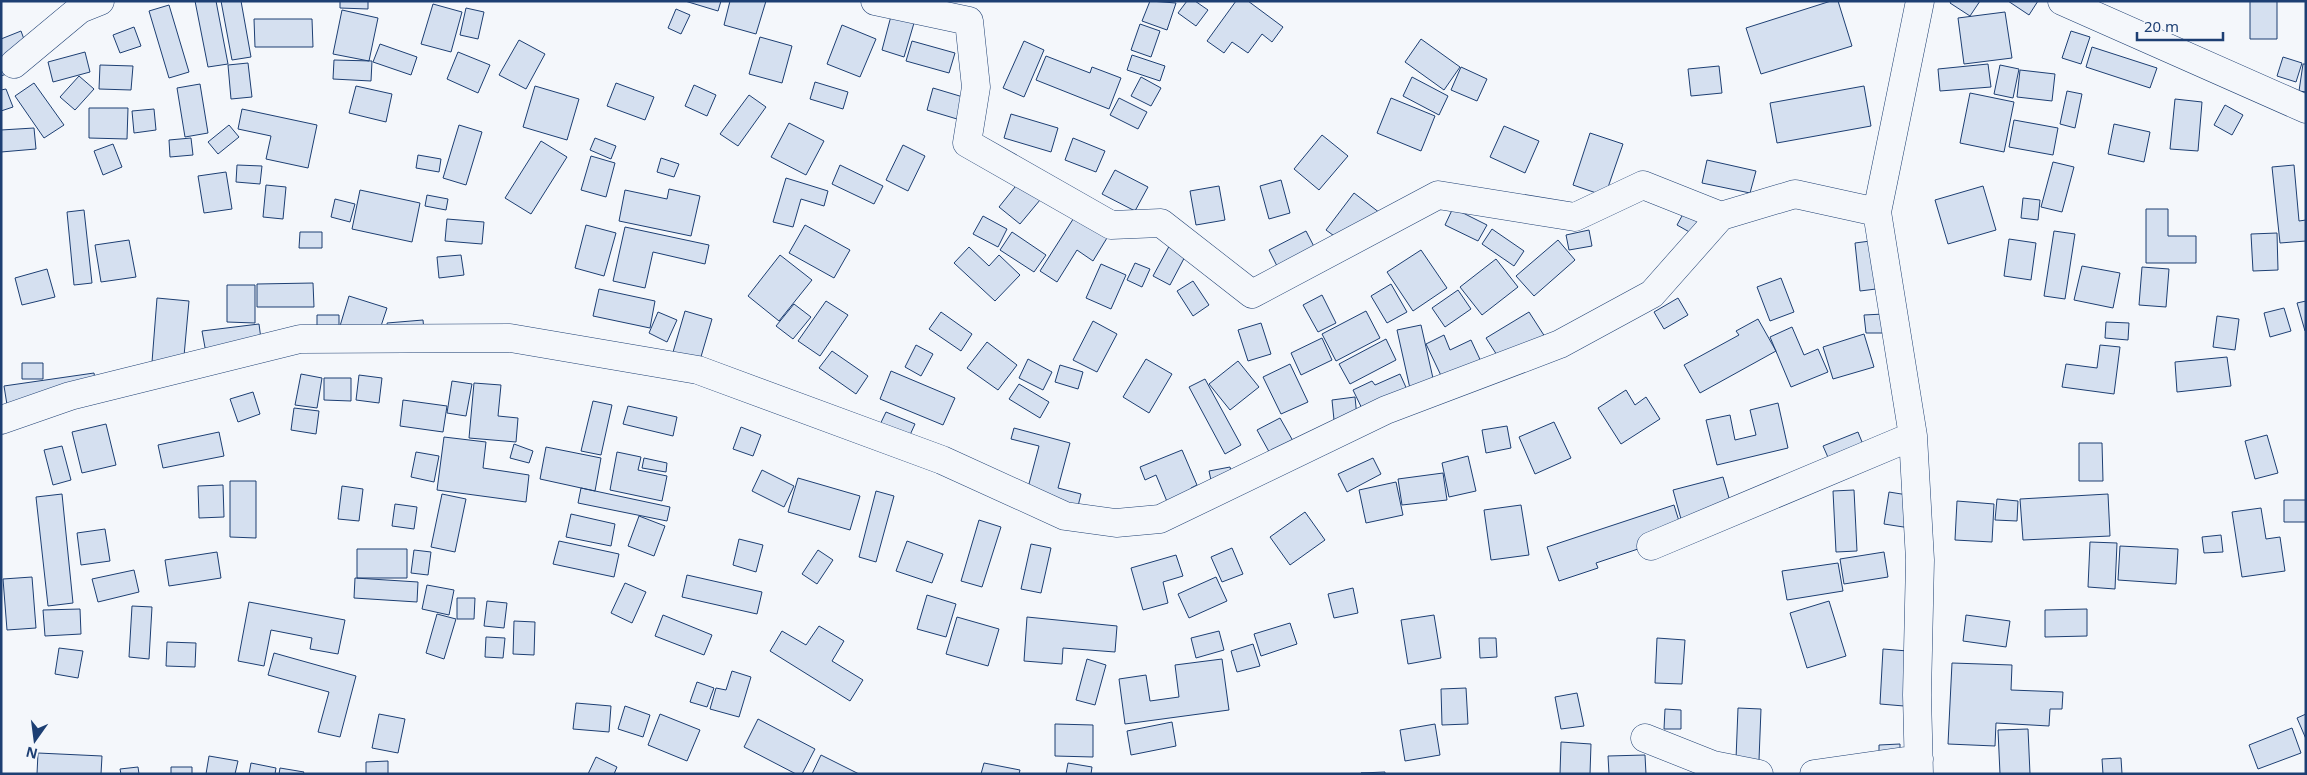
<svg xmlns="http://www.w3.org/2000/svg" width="2307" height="775" font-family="'Noto Sans',sans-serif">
  <rect width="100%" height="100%" fill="#f4f7fb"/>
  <path fill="#d5e0f0" stroke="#1d3f73" d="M 195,1 L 216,1 L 228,64 L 208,67 Z
    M 221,1 L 241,1 L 251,57 L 232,60 Z
    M 340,1 L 368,1 L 368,9 L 340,8 Z
    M 685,1 L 721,1 L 718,11 Z
    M 730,1 L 766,1 L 756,34 L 724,25 Z
    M 1150,1 L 1176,3 L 1167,30 L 1142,21 Z
    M 1187,1 L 1195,1 L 1208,10 L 1196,26 L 1178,13 Z
    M 1236,1 L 1248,1 L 1283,27 L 1272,42 L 1262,34 L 1248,53 L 1232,42 L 1224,53 L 1207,41 Z
    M 1831,1 L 1838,1 L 1852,46 L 1761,74 L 1746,28 Z
    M 1951,1 L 1980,1 L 1970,16 L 1950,3 Z
    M 2008,1 L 2038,1 L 2029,15 Z
    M 2250,1 L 2277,1 L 2277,39 L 2250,39 Z
    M 433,4 L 462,12 L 451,52 L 421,44 Z
    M 169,5 L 189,72 L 169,78 L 149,11 Z
    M 466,8 L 484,12 L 478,39 L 460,35 Z
    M 676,9 L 690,15 L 681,34 L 668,28 Z
    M 342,10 L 378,18 L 369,61 L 333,54 Z
    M 2005,12 L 2012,58 L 1964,64 L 1958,18 Z
    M 891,16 L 914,23 L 904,57 L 882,50 Z
    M 254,19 L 312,19 L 313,47 L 255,47 Z
    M 1140,24 L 1160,31 L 1151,57 L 1131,50 Z
    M 842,25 L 876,39 L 860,77 L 827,64 Z
    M 134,27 L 141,46 L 120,53 L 113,35 Z
    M 21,31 L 33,64 L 1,76 L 1,39 Z
    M 2071,31 L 2090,37 L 2081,64 L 2062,58 Z
    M 760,37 L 792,46 L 782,83 L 749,74 Z
    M 1421,39 L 1460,67 L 1444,90 L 1405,62 Z
    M 519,40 L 545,54 L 526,89 L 499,75 Z
    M 912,41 L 955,53 L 949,73 L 906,61 Z
    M 1024,41 L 1044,50 L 1024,97 L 1003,88 Z
    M 380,44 L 417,57 L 411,75 L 373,62 Z
    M 2092,47 L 2157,68 L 2150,88 L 2086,67 Z
    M 85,52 L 90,72 L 53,82 L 48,62 Z
    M 458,52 L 490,65 L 478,93 L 447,79 Z
    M 1132,55 L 1165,66 L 1160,81 L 1127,70 Z
    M 1046,56 L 1090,73 L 1092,67 L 1121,78 L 1109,109 L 1036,80 Z
    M 2283,57 L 2302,63 L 2296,82 L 2277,76 Z
    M 334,60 L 372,61 L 371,81 L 333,79 Z
    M 248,63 L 252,97 L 231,99 L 228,65 Z
    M 1988,64 L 1991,87 L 1940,91 L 1938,69 Z
    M 2303,64 L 2306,64 L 2306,92 L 2299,91 Z
    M 100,65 L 133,66 L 131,90 L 99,89 Z
    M 2000,65 L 2019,69 L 2013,98 L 1994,94 Z
    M 1719,66 L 1722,93 L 1691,96 L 1688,69 Z
    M 1461,67 L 1487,79 L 1477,101 L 1451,90 Z
    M 2020,70 L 2055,74 L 2052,101 L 2017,97 Z
    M 79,76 L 94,89 L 75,110 L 60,97 Z
    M 1141,77 L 1161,88 L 1151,106 L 1131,96 Z
    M 1412,77 L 1448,96 L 1439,115 L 1403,96 Z
    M 815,82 L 848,92 L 843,109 L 810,99 Z
    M 34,83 L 64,125 L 44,138 L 15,96 Z
    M 616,83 L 654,97 L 645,120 L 607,106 Z
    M 200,84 L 208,133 L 185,137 L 177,88 Z
    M 694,85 L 716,95 L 707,116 L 685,106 Z
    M 356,86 L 392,94 L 386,122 L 349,113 Z
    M 535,86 L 579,99 L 567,140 L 523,127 Z
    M 1864,86 L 1871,126 L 1777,143 L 1770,103 Z
    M 933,88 L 973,100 L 967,122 L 927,110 Z
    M 6,89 L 13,107 L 1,111 L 1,90 Z
    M 2067,91 L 2082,94 L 2075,128 L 2060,124 Z
    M 1970,93 L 2014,102 L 2004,152 L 1960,143 Z
    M 749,95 L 766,107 L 738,146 L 720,134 Z
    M 1119,98 L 1147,112 L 1138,129 L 1110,115 Z
    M 1391,98 L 1435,116 L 1421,151 L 1377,133 Z
    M 2175,99 L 2202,102 L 2198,151 L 2170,149 Z
    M 2225,105 L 2243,115 L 2232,135 L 2214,125 Z
    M 89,108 L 128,108 L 127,139 L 89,138 Z
    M 154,109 L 156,130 L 134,133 L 132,111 Z
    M 242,109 L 317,125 L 308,168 L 266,159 L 271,136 L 238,129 Z
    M 1011,114 L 1058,128 L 1051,152 L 1004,138 Z
    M 2014,120 L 2058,128 L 2053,155 L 2009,147 Z
    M 789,123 L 824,141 L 806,175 L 771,157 Z
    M 2114,124 L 2150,132 L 2144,162 L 2108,154 Z
    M 229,125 L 239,137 L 218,154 L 208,142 Z
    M 459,125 L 482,132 L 466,185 L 443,178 Z
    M 1504,126 L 1539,141 L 1525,173 L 1490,157 Z
    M 34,128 L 36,149 L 1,152 L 1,130 Z
    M 1590,133 L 1623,144 L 1605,196 L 1573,185 Z
    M 1322,135 L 1348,156 L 1319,190 L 1294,169 Z
    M 191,138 L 193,155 L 170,157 L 169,140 Z
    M 595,138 L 616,146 L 611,159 L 590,150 Z
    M 1073,138 L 1105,151 L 1096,172 L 1065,160 Z
    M 541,141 L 567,157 L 531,214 L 505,198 Z
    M 113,144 L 122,167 L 103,175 L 94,151 Z
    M 903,145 L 925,156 L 908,191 L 886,180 Z
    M 418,155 L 441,159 L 439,172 L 416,168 Z
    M 591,156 L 615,163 L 606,197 L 581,190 Z
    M 661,158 L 679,164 L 674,177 L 657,172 Z
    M 1707,160 L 1756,171 L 1750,193 L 1702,183 Z
    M 2053,162 L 2074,167 L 2062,212 L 2041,207 Z
    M 237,165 L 262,166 L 260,184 L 236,182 Z
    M 840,165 L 883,186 L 874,204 L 832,184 Z
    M 2294,165 L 2299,221 L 2306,220 L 2306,241 L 2280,243 L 2272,167 Z
    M 1115,170 L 1148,187 L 1135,211 L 1102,194 Z
    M 226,172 L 232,209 L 204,213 L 198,176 Z
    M 1023,177 L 1045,194 L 1020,224 L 999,207 Z
    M 786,178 L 828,191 L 824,206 L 801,199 L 793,227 L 773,222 Z
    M 1281,180 L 1290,213 L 1269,219 L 1260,186 Z
    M 266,185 L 286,187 L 283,219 L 263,217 Z
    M 1219,186 L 1225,220 L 1196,225 L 1190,191 Z
    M 1983,186 L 1996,230 L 1948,244 L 1935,200 Z
    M 669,189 L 700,196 L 691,236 L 619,221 L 625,190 L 667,199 Z
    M 360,190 L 420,203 L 412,242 L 352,229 Z
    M 1354,193 L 1380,213 L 1352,249 L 1326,230 Z
    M 427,195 L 448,199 L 446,210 L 425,206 Z
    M 2023,198 L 2040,200 L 2038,220 L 2021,218 Z
    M 335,199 L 355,204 L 350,222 L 331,217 Z
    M 1688,205 L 1704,213 L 1693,234 L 1677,225 Z
    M 1453,208 L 1487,225 L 1478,241 L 1445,225 Z
    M 2146,209 L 2168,209 L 2168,236 L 2196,236 L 2196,263 L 2146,263 Z
    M 84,210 L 92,283 L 74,285 L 67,212 Z
    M 1077,213 L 1110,233 L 1093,261 L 1077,250 L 1057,282 L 1040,271 Z
    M 983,216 L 1007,229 L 998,247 L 973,234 Z
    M 447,219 L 484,222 L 482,244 L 445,241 Z
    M 586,225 L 616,233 L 604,276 L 575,268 Z
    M 805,225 L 850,250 L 834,278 L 789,253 Z
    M 625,227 L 709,245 L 705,264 L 653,252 L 645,288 L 613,281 Z
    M 1492,229 L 1524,251 L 1514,266 L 1482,244 Z
    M 1589,230 L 1592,246 L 1569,250 L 1566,235 Z
    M 1306,231 L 1326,270 L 1288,288 L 1269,250 Z
    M 2054,231 L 2075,234 L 2065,299 L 2044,296 Z
    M 300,232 L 322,232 L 322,248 L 299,248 Z
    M 1012,232 L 1046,255 L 1034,272 L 1000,250 Z
    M 2277,233 L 2278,270 L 2253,271 L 2251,234 Z
    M 1173,239 L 1190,247 L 1170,285 L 1153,276 Z
    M 2009,239 L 2036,243 L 2031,280 L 2004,276 Z
    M 129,240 L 136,277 L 101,282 L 95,245 Z
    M 1558,240 L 1575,260 L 1534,296 L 1516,276 Z
    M 1878,240 L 1884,288 L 1860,291 L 1855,243 Z
    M 969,247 L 989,266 L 999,255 L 1020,275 L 995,301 L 954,263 Z
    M 1421,250 L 1447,288 L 1413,311 L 1387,272 Z
    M 461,255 L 464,275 L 439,278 L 437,257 Z
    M 780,255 L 812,280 L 779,321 L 748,296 Z
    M 1496,259 L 1518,287 L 1482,315 L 1460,287 Z
    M 1135,263 L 1150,269 L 1142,287 L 1127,280 Z
    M 1101,264 L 1126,275 L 1111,309 L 1086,298 Z
    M 2082,266 L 2120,273 L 2113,308 L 2074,300 Z
    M 2142,267 L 2169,269 L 2166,307 L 2139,305 Z
    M 47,269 L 55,297 L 22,305 L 15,278 Z
    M 1781,278 L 1794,312 L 1770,321 L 1757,287 Z
    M 1193,281 L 1209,305 L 1193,316 L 1177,291 Z
    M 313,283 L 314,307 L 257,307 L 257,284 Z
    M 1391,284 L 1407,312 L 1387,323 L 1371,296 Z
    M 227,285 L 255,285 L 255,323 L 227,322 Z
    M 599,289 L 655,301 L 650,328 L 593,316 Z
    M 1458,290 L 1471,309 L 1445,327 L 1432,308 Z
    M 1322,295 L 1336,323 L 1318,332 L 1303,305 Z
    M 349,296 L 387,308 L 377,338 L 340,326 Z
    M 157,298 L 189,301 L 182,378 L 151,375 Z
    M 1678,298 L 1688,315 L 1664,329 L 1654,312 Z
    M 826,301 L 848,315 L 820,356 L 798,341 Z
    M 2306,301 L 2306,331 L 2305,331 L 2297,303 Z
    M 794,304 L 811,317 L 793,339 L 776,326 Z
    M 2284,308 L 2291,331 L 2270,337 L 2264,313 Z
    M 685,311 L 712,319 L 698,367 L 671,359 Z
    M 1366,311 L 1380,338 L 1336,361 L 1322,334 Z
    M 658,312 L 677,320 L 667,342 L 649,333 Z
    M 941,312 L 972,334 L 961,351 L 929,329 Z
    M 1529,312 L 1547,340 L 1504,366 L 1486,338 Z
    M 1884,314 L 1885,333 L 1866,333 L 1864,315 Z
    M 317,315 L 339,315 L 339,347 L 317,347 Z
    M 2217,316 L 2239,319 L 2235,350 L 2213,347 Z
    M 1758,319 L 1776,351 L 1700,393 L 1684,365 L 1739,335 L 1736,331 Z
    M 423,320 L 425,341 L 390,345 L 387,323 Z
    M 1093,321 L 1117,334 L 1097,372 L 1073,360 Z
    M 2106,322 L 2129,323 L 2128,340 L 2105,338 Z
    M 1261,323 L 1271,354 L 1248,361 L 1238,330 Z
    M 259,324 L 264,362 L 206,353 L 202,331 Z
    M 1421,325 L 1437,396 L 1413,402 L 1397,330 Z
    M 1792,327 L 1804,355 L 1818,349 L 1828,372 L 1791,387 L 1770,337 Z
    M 1864,334 L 1874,367 L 1833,379 L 1823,347 Z
    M 1444,335 L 1450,350 L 1471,340 L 1484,368 L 1446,386 L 1426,344 Z
    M 1322,338 L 1332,360 L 1301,375 L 1291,353 Z
    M 1386,339 L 1396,360 L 1350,384 L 1339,364 Z
    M 987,342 L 1017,365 L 998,390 L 967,368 Z
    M 916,345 L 933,354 L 921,376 L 905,367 Z
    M 2100,345 L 2120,347 L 2114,394 L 2062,387 L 2066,364 L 2097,368 Z
    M 832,351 L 868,376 L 856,394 L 819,368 Z
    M 2227,357 L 2231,386 L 2177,392 L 2175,362 Z
    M 1028,359 L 1052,372 L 1043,390 L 1019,378 Z
    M 1146,359 L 1172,374 L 1149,413 L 1123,397 Z
    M 1238,361 L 1259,387 L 1230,410 L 1209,384 Z
    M 22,363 L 43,363 L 43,379 L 22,379 Z
    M 1290,364 L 1308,402 L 1281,414 L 1263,377 Z
    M 1060,365 L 1083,372 L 1078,389 L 1055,382 Z
    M 891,371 L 955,398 L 943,425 L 880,399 Z
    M 94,373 L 98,398 L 8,411 L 4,386 Z
    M 301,374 L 322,378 L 317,408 L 295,405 Z
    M 1400,374 L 1413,403 L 1369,423 L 1353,390 L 1372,381 L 1375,385 Z
    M 359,375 L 382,378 L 379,403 L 356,400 Z
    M 324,378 L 351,378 L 351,401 L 324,400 Z
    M 1205,379 L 1241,445 L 1225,454 L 1189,387 Z
    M 452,381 L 472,384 L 466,416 L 447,413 Z
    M 474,383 L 501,385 L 498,416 L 518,418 L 516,442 L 469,438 Z
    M 1019,384 L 1049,402 L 1040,418 L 1009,399 Z
    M 1626,390 L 1635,405 L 1646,397 L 1660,419 L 1621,444 L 1598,408 Z
    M 253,392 L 260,414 L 238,422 L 230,399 Z
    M 1355,397 L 1358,427 L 1335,430 L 1332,400 Z
    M 403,400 L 447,406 L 443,432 L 400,426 Z
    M 593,401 L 612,405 L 601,455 L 581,451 Z
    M 1778,403 L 1788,448 L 1717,465 L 1706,420 L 1730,415 L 1735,440 L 1756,435 L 1750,410 Z
    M 628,406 L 677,417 L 673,436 L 623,424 Z
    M 294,408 L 319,411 L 316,434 L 291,430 Z
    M 886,412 L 915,424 L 904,448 L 875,435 Z
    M 1280,418 L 1301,455 L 1278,468 L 1257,430 Z
    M 1554,422 L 1571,458 L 1535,474 L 1519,437 Z
    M 106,424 L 116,465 L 82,473 L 72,432 Z
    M 1507,426 L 1511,448 L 1486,453 L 1482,430 Z
    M 741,427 L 761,435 L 753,456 L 733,449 Z
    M 1014,428 L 1070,443 L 1058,488 L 1081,494 L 1076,514 L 1025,499 L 1039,446 L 1011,439 Z
    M 219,432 L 224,456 L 163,468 L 158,445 Z
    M 1858,432 L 1868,457 L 1834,471 L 1823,446 Z
    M 2267,435 L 2278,473 L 2255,479 L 2245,441 Z
    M 444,437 L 486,442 L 483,468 L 529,475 L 526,502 L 437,490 Z
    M 2079,443 L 2102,443 L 2103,481 L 2079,481 Z
    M 514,444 L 533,451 L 529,463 L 510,458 Z
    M 62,446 L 71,480 L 53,485 L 44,450 Z
    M 546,447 L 601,458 L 595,491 L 540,479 Z
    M 1182,450 L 1197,485 L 1191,488 L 1198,506 L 1173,516 L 1156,475 L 1145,480 L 1140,467 Z
    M 416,452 L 439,456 L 434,482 L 411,477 Z
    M 617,452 L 641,457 L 638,470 L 667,476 L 662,501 L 610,490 Z
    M 1468,456 L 1476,491 L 1449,497 L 1442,463 Z
    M 644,458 L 667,463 L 666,472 L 642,468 Z
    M 1373,458 L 1381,474 L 1347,492 L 1338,474 Z
    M 1230,467 L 1237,494 L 1215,499 L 1209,471 Z
    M 762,470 L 794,486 L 784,507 L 752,491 Z
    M 1443,473 L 1447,500 L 1402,505 L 1398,479 Z
    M 1723,477 L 1731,505 L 1681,519 L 1673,490 Z
    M 798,478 L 860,496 L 850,530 L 788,512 Z
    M 230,481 L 256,481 L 256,538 L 230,537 Z
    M 1396,482 L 1403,515 L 1366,523 L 1359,490 Z
    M 223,485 L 224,517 L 199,518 L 198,486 Z
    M 342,486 L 363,489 L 359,521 L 338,519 Z
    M 581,488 L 670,507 L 667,521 L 578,503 Z
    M 1854,490 L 1857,551 L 1836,552 L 1833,491 Z
    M 876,491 L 894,496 L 876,562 L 859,557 Z
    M 1889,492 L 1914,496 L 1910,528 L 1884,524 Z
    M 62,494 L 73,603 L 48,606 L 36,497 Z
    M 442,494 L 466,499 L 455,552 L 431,547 Z
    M 2108,494 L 2110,536 L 2023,540 L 2020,499 Z
    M 1997,499 L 2018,501 L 2017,521 L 1995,520 Z
    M 2284,500 L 2306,500 L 2306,522 L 2284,522 Z
    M 1957,501 L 1994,504 L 1992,542 L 1955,540 Z
    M 395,504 L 417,507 L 414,529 L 392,526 Z
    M 1521,505 L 1529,555 L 1491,560 L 1484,510 Z
    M 1674,505 L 1683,534 L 1596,563 L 1598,568 L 1559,581 L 1547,547 Z
    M 2261,508 L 2266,539 L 2280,537 L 2285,571 L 2242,577 L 2232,512 Z
    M 1305,512 L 1325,540 L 1290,565 L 1270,537 Z
    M 571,514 L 615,524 L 611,546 L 566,537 Z
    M 639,516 L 665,526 L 654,556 L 628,546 Z
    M 979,520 L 1001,527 L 982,587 L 961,581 Z
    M 105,529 L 110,561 L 81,565 L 77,533 Z
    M 2221,535 L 2223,552 L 2204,553 L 2202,537 Z
    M 739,539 L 763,545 L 756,572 L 733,565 Z
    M 559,541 L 619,554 L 614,577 L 553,564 Z
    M 907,541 L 943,554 L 932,583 L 896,571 Z
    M 2090,542 L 2117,543 L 2115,589 L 2088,587 Z
    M 1031,544 L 1051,548 L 1041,593 L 1021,589 Z
    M 2120,546 L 2178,549 L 2176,584 L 2118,580 Z
    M 1232,548 L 1243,574 L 1222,582 L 1211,557 Z
    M 357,549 L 407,549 L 407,578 L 357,578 Z
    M 414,550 L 431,552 L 428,575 L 411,573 Z
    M 818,550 L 833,560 L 817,584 L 802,574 Z
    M 217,552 L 221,578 L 169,586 L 165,560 Z
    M 1884,552 L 1888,577 L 1844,584 L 1840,559 Z
    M 1176,555 L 1183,576 L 1163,582 L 1168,603 L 1143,610 L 1131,568 Z
    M 1838,563 L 1843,591 L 1787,600 L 1782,571 Z
    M 134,570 L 139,592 L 98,602 L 92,579 Z
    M 687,575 L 762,592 L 757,614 L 682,597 Z
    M 32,577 L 36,628 L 7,630 L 3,579 Z
    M 1216,577 L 1227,601 L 1189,618 L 1178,594 Z
    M 355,578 L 418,582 L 417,602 L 354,598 Z
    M 625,583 L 646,592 L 632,623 L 611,613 Z
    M 427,585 L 454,590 L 449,615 L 422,609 Z
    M 1353,588 L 1358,613 L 1334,618 L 1328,594 Z
    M 927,595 L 956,604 L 946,637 L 917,629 Z
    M 457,598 L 475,598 L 474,619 L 457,619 Z
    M 487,601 L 507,603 L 504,628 L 484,626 Z
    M 1829,601 L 1846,656 L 1807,668 L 1790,613 Z
    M 249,602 L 345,620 L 338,654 L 310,649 L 312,638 L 271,630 L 264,666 L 238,661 Z
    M 132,606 L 152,607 L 149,659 L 129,657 Z
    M 80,609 L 81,634 L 45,636 L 43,610 Z
    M 2087,609 L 2087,636 L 2045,637 L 2045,610 Z
    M 437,614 L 456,619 L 444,659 L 426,653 Z
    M 663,615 L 712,635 L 704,655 L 655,636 Z
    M 1434,615 L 1441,658 L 1408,664 L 1401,620 Z
    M 1966,615 L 2010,621 L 2006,647 L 1963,641 Z
    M 957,617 L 999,629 L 988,666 L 946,654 Z
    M 1027,617 L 1117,626 L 1115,652 L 1063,648 L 1062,664 L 1024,661 Z
    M 514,621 L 535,622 L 534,655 L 513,654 Z
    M 1290,623 L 1297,644 L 1261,656 L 1254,634 Z
    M 819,626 L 844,641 L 832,661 L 863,680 L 850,701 L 770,651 L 782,631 L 806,645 Z
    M 1219,631 L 1224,650 L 1196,658 L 1191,638 Z
    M 486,637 L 505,638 L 503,658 L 485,657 Z
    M 1479,638 L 1496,638 L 1497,657 L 1480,658 Z
    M 1657,638 L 1685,640 L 1682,684 L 1655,683 Z
    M 167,642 L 196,643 L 195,667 L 166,666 Z
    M 1253,644 L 1260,666 L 1237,672 L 1231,651 Z
    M 59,648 L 83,651 L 78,678 L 55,674 Z
    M 1883,649 L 1920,652 L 1916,707 L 1880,704 Z
    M 274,653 L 356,676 L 340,737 L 318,732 L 329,692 L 268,675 Z
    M 1087,659 L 1106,665 L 1095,705 L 1076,700 Z
    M 1222,659 L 1229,710 L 1125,724 L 1119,679 L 1146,675 L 1150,701 L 1179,697 L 1175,665 Z
    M 1952,663 L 2012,665 L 2011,690 L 2063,692 L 2062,709 L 2050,709 L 2049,726 L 1996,723 L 1995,746 L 1948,744 Z
    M 732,671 L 751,677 L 739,717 L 710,709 L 716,688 L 726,690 Z
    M 697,682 L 714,688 L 707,707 L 690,702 Z
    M 1466,688 L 1468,724 L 1442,725 L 1441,689 Z
    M 1577,693 L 1584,726 L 1561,729 L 1555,697 Z
    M 576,703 L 611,706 L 609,732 L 573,729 Z
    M 625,706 L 650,715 L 643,737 L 618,729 Z
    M 1738,708 L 1761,709 L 1759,760 L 1736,759 Z
    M 1665,709 L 1681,710 L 1681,729 L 1664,729 Z
    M 379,714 L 405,719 L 398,753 L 372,748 Z
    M 660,714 L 700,730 L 687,761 L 648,745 Z
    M 2306,714 L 2306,739 L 2297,718 Z
    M 758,719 L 815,749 L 802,774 L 796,774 L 744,747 Z
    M 1172,722 L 1176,746 L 1131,755 L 1127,731 Z
    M 1055,724 L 1093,725 L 1093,757 L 1055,756 Z
    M 1435,724 L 1440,755 L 1405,761 L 1400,730 Z
    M 2292,728 L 2301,753 L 2258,769 L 2249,745 Z
    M 2028,729 L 2030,774 L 2000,774 L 1998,730 Z
    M 1561,742 L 1591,744 L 1590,774 L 1560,774 Z
    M 1900,744 L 1900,766 L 1879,766 L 1879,745 Z
    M 38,753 L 102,756 L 101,774 L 37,774 Z
    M 821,755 L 859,774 L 812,774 Z
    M 1645,755 L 1646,774 L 1609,774 L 1608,756 Z
    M 209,756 L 238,761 L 235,774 L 206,774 Z
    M 596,757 L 617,767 L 614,774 L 588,774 Z
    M 2121,758 L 2122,774 L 2103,774 L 2102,759 Z
    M 388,761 L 388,774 L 366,774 L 366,762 Z
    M 251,763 L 276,768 L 275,774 L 249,774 Z
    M 984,763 L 1020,770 L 1019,774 L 981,774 Z
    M 1068,763 L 1092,767 L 1091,774 L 1066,774 Z
    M 138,767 L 139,774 L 121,774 L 120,769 Z
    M 171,767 L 192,767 L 192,774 L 171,774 Z
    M 280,768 L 304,772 L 303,774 L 279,774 Z
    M 1385,772 L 1385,774 L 1361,773 Z"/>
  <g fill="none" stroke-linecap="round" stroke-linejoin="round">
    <defs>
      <path id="minor" d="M 875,1 L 969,21 L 976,87 L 967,143 L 1111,225 L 1161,223 L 1252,294 L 1438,195 L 1575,217 L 1643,185 L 1721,216
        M 2062,1 L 2306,109
        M 14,64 L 80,9 L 100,1
        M 1,420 L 70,396 L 300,339 L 510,338 L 698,370 L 942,460 L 1065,516 L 1116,523 L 1160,519 L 1386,410 L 1560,344 L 1652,294 L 1721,216 L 1795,194 L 1877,212
        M 1651,546 L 1913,436
        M 1645,738 L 1713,765 L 1759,774
        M 1814,774 L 1919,759
        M 1919,774 L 1917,695 L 1920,560 L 1913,436 L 1877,212 L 1920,1"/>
    </defs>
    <use href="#minor" stroke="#1d3f73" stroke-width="29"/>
    <use href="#minor" stroke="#f4f7fb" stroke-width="28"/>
  </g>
  <rect width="2307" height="775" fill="none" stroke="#1d3f73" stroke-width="5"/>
  <g transform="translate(35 740) rotate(194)" stroke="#f4f7fb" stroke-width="4" paint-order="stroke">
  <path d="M0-4L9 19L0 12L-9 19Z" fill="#1d3f73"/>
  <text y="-8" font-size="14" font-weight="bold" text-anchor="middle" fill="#1d3f73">N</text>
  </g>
  <path d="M2137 32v8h86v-8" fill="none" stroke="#1d3f73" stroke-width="2.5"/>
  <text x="2144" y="32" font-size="15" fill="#1d3f73" stroke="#f4f7fb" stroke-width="4" paint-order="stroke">20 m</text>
</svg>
